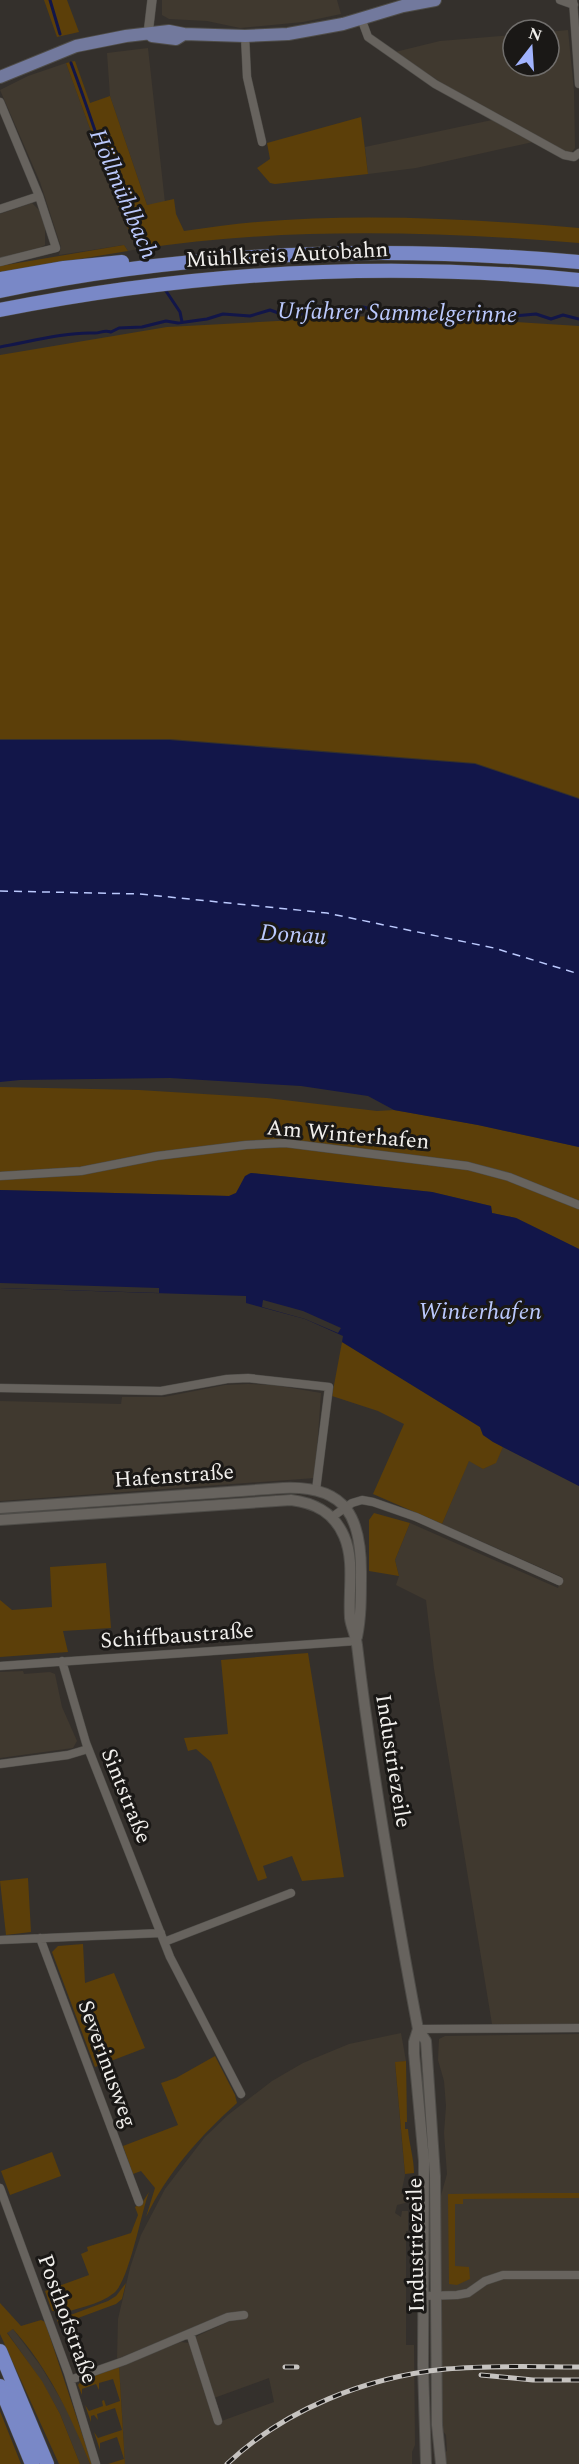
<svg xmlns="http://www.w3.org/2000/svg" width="579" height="2464" font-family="Spectral,serif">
  <rect width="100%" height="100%" fill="#34302c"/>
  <path fill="#40392f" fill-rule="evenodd" d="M 162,0 L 337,0 L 341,14 L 303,22 L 240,28 L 207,21 L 169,19 L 162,15 Z
    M 568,30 L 574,91 L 575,148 L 571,153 L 562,151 L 454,91 L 395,52 L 440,41 L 513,35 L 513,66 L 549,66 L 549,32 Z
    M 148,48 L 165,203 L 147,205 L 110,96 L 107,53 Z
    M 66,63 L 123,219 L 138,249 L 128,251 L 124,245 L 59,255 L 61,247 L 40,182 L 0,90 L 28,76 Z
    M 492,120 L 533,142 L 416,168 L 368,174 L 365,147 Z
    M 32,203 L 39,210 L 45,227 L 45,245 L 36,250 L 0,259 L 0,214 Z
    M 248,1384 L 274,1385 L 321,1393 L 315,1478 L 0,1501 L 0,1401 L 121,1404 L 122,1397 L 164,1397 L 225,1385 Z
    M 503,1447 L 579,1486 L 579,2024 L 492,2024 L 434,1669 L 426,1600 L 396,1585 L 399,1576 L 395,1560 L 410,1523 L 558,1588 L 562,1577 L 442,1524 L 469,1460 L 483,1469 L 495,1463 Z
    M 23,1671 L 24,1674 L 50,1672 L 55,1674 L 62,1707 L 77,1741 L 73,1748 L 0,1758 L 0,1672 Z
    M 401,2033 L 406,2061 L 395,2063 L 405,2175 L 401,2194 L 414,2190 L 413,2201 L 397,2205 L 395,2213 L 401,2217 L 402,2211 L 408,2211 L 408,2231 L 406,2231 L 406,2345 L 414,2345 L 415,2445 L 412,2452 L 412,2464 L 125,2464 L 119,2366 L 181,2342 L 190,2343 L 195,2337 L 232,2320 L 242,2319 L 247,2312 L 233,2312 L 117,2359 L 118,2319 L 130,2268 L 141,2235 L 165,2189 L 205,2137 L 228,2115 L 272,2081 L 303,2063 L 349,2044 ZM 269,2378 L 274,2402 L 216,2423 L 214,2398 Z
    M 579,2034 L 579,2464 L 441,2464 L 442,2454 L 447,2451 L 446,2435 L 441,2429 L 440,2199 L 447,2174 L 444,2133 L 446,2106 L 444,2081 L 438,2060 L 439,2039 L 445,2036 Z
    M 13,2329 L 40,2365 L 62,2401 L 74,2424 L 90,2464 L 80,2464 L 60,2414 L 42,2382 L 7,2332 Z"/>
  <path fill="#5c3f09" d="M 44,0 L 67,0 L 79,32 L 57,37 Z
    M 75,61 L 90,103 L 110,96 L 147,205 L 174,199 L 176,214 L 184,231 C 208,228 233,224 257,222 C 363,213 473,219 579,228 L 579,243 C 435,231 281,227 138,249 L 123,219 L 66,63 Z
    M 361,117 L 368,174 L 275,184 L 270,183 L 257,168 L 270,159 L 267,143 Z
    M 124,245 L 128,251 L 0,272 L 0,266 Z
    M 371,316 L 466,319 L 579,326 L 579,798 L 475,763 L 170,739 L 0,739 L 0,355 L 167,327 Z
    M 0,1087 L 139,1090 L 267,1098 L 377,1111 L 394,1110 L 478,1125 L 579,1147 L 579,1249 L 516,1218 L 492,1213 L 491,1206 L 432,1192 L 251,1173 L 248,1174 L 236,1193 L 229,1196 L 0,1190 Z
    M 342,1342 L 480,1427 L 483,1435 L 503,1447 L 496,1463 L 483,1469 L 469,1461 L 442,1524 L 373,1494 L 404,1424 L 378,1411 L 332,1396 Z
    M 374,1513 L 410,1523 L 395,1560 L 399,1576 L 369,1571 L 369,1520 Z
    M 106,1563 L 111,1628 L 63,1631 L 68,1652 L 0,1657 L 0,1600 L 12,1610 L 52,1607 L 50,1567 Z
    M 308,1653 L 344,1877 L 302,1881 L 292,1856 L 263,1866 L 267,1878 L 258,1881 L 211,1762 L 196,1749 L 188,1751 L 184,1738 L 228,1734 L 221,1660 Z
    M 28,1878 L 31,1932 L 6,1935 L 0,1881 Z
    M 83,1944 L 85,1983 L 114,1973 L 145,2048 L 95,2067 L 52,1952 L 58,1946 Z
    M 215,2056 L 235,2095 L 237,2103 C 200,2136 168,2172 146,2217 L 155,2188 L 141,2171 L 133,2174 L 123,2146 L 178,2125 L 161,2083 L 176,2078 Z
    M 406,2061 L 407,2122 L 405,2122 L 405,2129 L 408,2129 C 409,2144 414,2158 414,2173 L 405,2174 L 395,2062 Z
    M 52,2152 L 61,2176 L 10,2195 L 1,2171 Z
    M 149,2192 C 141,2213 129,2281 114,2293 C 99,2305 74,2309 56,2315 L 55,2311 L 52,2311 L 45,2291 L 89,2275 L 81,2254 L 88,2251 L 87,2247 L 131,2233 L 138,2215 L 135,2207 L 142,2203 Z
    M 537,2193 L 579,2193 L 579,2198 L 463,2199 L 463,2204 L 455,2204 L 455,2266 L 469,2267 L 470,2279 L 457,2285 L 449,2284 L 448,2194 Z
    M 126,2283 L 122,2299 L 116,2304 L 59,2325 L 57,2320 L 108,2301 L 116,2296 Z
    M 0,2303 L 21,2326 L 41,2320 L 45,2322 L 92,2464 L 90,2464 C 71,2416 48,2368 13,2329 L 7,2333 L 42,2381 L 60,2414 L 80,2464 L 59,2464 L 0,2334 Z
    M 119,2366 L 125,2464 L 108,2464 L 124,2459 L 117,2437 L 100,2443 L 100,2450 L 94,2432 L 98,2438 L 122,2430 L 115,2408 L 97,2414 L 98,2420 L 94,2415 L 91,2416 L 91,2422 L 85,2405 L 89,2411 L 103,2406 L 102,2401 L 104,2400 L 106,2406 L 120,2401 L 113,2379 L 99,2383 L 99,2390 L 96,2384 L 82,2389 L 82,2395 L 78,2385 L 83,2379 Z
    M 0,2411 L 21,2464 L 0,2464 Z"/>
  <path fill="#121649" d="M 0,740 L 169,740 L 475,764 L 579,799 L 579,1147 L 478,1125 L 394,1110 L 368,1096 L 301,1086 L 170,1078 L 20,1080 L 0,1082 Z
    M 251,1173 L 432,1192 L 491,1206 L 492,1213 L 516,1218 L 579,1249 L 579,1486 L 493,1442 L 483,1435 L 480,1427 L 342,1342 L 343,1336 L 305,1319 L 246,1303 L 246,1296 L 0,1288 L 0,1190 L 229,1196 L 236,1193 L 245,1176 Z"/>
  <path fill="#34302c" d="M 0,1283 L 159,1288 L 159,1293 L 0,1288 Z
    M 263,1300 L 303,1311 L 341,1328 L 338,1333 L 305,1319 L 262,1307 Z"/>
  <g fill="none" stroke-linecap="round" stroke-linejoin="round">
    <path stroke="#121649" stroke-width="3" d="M 50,0 L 60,34
      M 71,63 C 96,129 115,199 149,262
      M 164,288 L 180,312 L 182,322
      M 0,347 C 29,342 65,332 93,333 C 100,334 103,329 111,332 L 119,328 L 142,327 L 166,321 L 178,323 L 207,319 L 223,314 L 250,316 L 270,310 L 284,315 L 303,314 L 314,309 L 327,307 L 353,312 L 363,307 L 386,313 L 418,308 L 445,313 L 478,310 L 490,314 L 501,312 L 514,316 L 536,314 L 551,319 L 563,315 L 579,319"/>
    <path stroke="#bbc9fd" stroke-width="1.5" stroke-dasharray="8 6" stroke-linecap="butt" d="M 0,891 L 140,894 L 327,913 L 494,948 L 579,974"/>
    <defs>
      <path id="minor" d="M 560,0 L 574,5
        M 573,0 L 579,84
        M 361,18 L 368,37 L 435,84 L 564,155 L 574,157 L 579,153
        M 245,36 L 247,77 L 262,142
        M 0,102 L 39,196 L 0,209
        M 0,262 L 56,248 L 39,196
        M 0,1176 L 81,1171 L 157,1156 L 246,1145 L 285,1143 L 468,1166 L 509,1177 L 579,1205
        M 0,1388 L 161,1391 L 227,1379 L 248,1378 L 329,1387 L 316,1490
        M 332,1517 L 352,1503 L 362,1500 L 373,1502 L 416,1517 L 559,1581
        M 62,1661 L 86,1743 L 170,1957 L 241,2094
        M 0,1666 L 356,1641
        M 0,1764 L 68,1755 L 88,1749
        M 40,1938 L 139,2202
        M 0,1940 L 161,1933
        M 164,1942 L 291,1893
        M 418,2029 L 579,2028
        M 0,2188 L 68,2373 L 96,2464
        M 423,2296 L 457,2295 L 468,2293 L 485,2281 L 503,2275 L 579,2275
        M 190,2333 L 218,2421
        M 70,2380 L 124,2361 L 228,2317 L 244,2315"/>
      <path id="tertiary" d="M 148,34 L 152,0"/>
      <path id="secondary" d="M 0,1508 L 283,1488 C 348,1485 362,1519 361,1577 C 361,1598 361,1617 357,1637
        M 0,1520 L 291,1500 C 316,1503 334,1513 344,1536 C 355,1561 348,1592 350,1618 C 351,1627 356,1636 357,1645 C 372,1773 394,1901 418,2029 L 426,2041 L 435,2176 L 437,2425 L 441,2464
        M 418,2029 L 414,2042 L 414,2053 L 424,2161 L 423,2365 L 426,2464"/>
      <path id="primary" d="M 152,36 L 176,39 L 184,34
        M 0,77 L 76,46 L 126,36 L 169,31 L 184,34 L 245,36 L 288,34 L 343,24 L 403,6 L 435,0"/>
      <path id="motorway" d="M 0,279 L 64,268 L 122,262
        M 0,291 C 190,251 385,245 579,262
        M 0,310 C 191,272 385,261 579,280
        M 0,2351 L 47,2464
        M 0,2386 L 32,2464"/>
    </defs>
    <use href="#minor" stroke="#4e4c48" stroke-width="9"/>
    <use href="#tertiary" stroke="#4e4c48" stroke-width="10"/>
    <use href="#secondary" stroke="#4e4c48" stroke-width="12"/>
    <use href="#primary" stroke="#4e4c48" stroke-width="14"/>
    <use href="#motorway" stroke="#4e4c48" stroke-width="15"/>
    <use href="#minor" stroke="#67635e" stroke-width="8"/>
    <use href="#tertiary" stroke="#67635e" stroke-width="9"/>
    <use href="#secondary" stroke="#67635e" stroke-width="10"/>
    <use href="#primary" stroke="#72799d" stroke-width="12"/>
    <use href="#motorway" stroke="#7988c7" stroke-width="14"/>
    <defs>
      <path id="rail" d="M 285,2367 L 297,2367
        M 481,2375 L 533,2380 L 579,2380
        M 227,2464 C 285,2409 367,2377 446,2369 C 490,2365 535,2367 579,2367"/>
    </defs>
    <use href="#rail" stroke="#c6c3c0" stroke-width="5"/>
    <use href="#rail" stroke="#1a1816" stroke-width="3" stroke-dasharray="9" stroke-linecap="butt"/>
  </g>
  <g text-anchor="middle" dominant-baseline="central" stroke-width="6" stroke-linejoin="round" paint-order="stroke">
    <g font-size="22" fill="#f1efec" stroke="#1a1816">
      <text transform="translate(287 255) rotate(-3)">Mühlkreis Autobahn</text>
      <text transform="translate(348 1135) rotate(5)">Am Winterhafen</text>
      <text transform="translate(174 1476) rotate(-4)">Hafenstraße</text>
      <text transform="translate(177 1636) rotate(-4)">Schiffbaustraße</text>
      <text transform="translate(393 1761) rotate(81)">Industriezeile</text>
      <text transform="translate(126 1796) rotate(68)">Sintstraße</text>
      <text transform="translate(107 2064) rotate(70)">Severinusweg</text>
      <text transform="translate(416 2245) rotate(-91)">Industriezeile</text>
      <text transform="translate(67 2319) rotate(70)">Posthofstraße</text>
    </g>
    <g font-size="24" font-style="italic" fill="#bbc9fd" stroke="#1a1816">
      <text transform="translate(123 194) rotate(67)">Höllmühlbach</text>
      <text transform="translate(397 313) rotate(1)">Urfahrer Sammelgerinne</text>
      <text transform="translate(293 935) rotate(4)">Donau</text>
      <text x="480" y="1312">Winterhafen</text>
    </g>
  </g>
  <g transform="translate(531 48) rotate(17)"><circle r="28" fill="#1a1816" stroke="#706e6c" stroke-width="1.5"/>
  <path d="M0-4.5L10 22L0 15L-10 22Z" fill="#a1b3fd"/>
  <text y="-9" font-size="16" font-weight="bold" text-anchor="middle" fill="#f1efec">N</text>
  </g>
</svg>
